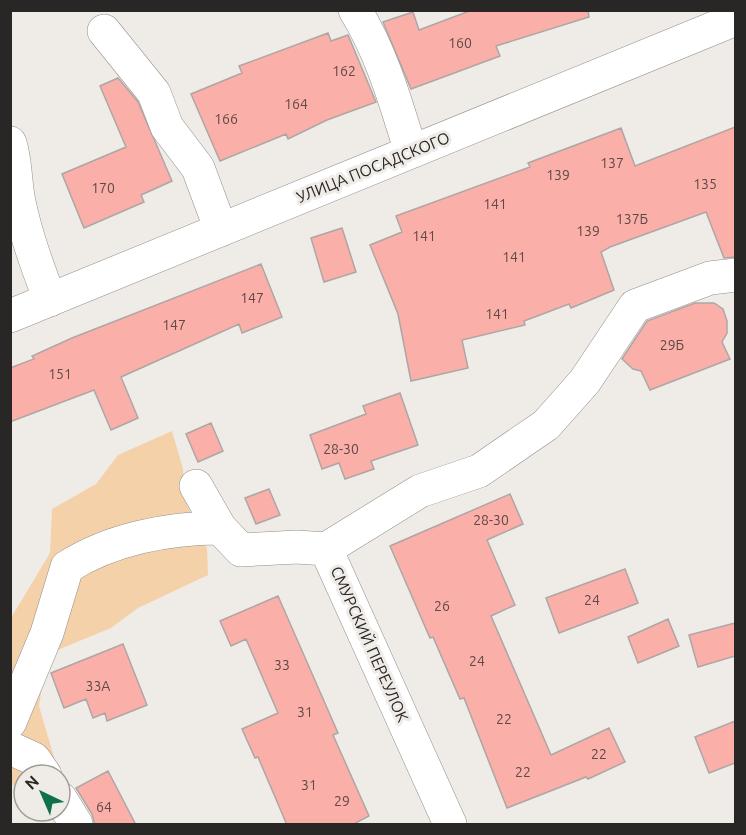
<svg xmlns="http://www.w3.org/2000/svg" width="746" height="835" font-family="Ubuntu,sans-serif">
  <rect width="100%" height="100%" fill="#efebe6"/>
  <path fill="#f5d1aa" d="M 172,431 L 183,469 L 185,500 L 207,549 L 208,575 L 138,608 L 111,628 L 60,649 L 46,662 L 39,706 L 56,764 L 34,775 L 24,775 L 24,780 L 11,786 L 11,618 L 50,553 L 52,509 L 96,484 L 118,455 Z"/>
  <path fill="#fbafa9" stroke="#ada6a5" stroke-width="1.5" d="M 472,10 L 588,10 L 589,17 L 496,46 L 500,56 L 411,89 L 383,22 L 413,12 L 419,30 Z
    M 328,33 L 331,41 L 348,35 L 376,102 L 327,120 L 288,139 L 286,134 L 220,161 L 191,94 L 242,73 L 239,66 Z
    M 118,78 L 138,102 L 172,181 L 141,195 L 144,202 L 84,228 L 62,174 L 126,147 L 100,86 Z
    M 735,127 L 735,257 L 724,258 L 706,212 L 610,247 L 601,252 L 614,290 L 571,308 L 569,304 L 524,321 L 525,325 L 462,340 L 468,368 L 411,381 L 398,314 L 370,245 L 402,232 L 396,216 L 530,167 L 528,163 L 621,128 L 635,166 Z
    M 342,228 L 356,272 L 324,282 L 311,238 Z
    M 261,264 L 282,317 L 242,333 L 239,324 L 121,377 L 138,418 L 111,430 L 94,390 L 10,422 L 10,368 L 34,359 L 32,356 L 72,338 Z
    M 695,303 L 714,303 L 723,309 L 727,321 L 727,333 L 722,342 L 730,359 L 650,390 L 641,371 L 633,369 L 622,359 L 647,321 Z
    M 400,393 L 418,445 L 371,461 L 374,469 L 345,479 L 339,463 L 322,469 L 310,435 L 366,414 L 363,406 Z
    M 211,423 L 223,451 L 198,462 L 186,434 Z
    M 269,489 L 280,515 L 256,524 L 245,498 Z
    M 510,494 L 523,524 L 487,540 L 515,605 L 491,616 L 551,755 L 609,728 L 625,762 L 588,779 L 586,777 L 507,808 L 464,698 L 460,699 L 433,637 L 430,638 L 390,546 Z
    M 625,569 L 638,603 L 559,633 L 546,598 Z
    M 278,596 L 338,733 L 333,735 L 369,816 L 352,825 L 287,825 L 258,757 L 255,758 L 242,729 L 278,713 L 246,639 L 231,646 L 220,621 Z
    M 668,619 L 679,646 L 638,663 L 628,637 Z
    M 735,623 L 735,656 L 698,667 L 689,635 Z
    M 123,644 L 147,705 L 107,721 L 105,713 L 93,718 L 86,699 L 64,708 L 51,673 Z
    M 735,721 L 735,763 L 709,773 L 695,737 Z
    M 108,771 L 136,825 L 95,825 L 92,814 L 76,788 Z"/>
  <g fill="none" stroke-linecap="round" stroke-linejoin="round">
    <defs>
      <path id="minor" d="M 355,10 C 382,53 396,104 411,152
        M 104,31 L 154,93 L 167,127 L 198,168 L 221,230
        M 10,143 C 16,162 15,183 19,202 C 26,236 38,268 50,300
        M 10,316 L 736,19
        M 196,486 L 220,528 L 241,550 L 297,547 L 326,549 L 450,824
        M 326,549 L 420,491 L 479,471 L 546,425 L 585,381 L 635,306 L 710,278 L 736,275
        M 10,722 L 47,633 L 67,567 C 111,539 168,528 220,528
        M 10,748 L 34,759 L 45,775
        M 60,798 L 76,824"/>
    </defs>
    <use href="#minor" stroke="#938f8a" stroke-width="34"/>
    <use href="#minor" stroke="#fff" stroke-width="33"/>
  </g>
  <g text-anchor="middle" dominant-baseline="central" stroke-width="6" stroke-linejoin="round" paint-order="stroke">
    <g font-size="14" fill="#5e4947">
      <text x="460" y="43">160</text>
      <text x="344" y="71">162</text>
      <text x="296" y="104">164</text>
      <text x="226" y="119">166</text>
      <text x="612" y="163">137</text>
      <text x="558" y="175">139</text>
      <text x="705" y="184">135</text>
      <text x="103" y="188">170</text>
      <text x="495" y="204">141</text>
      <text x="632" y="219">137Б</text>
      <text x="588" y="231">139</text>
      <text x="424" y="236">141</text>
      <text x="514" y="257">141</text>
      <text x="252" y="298">147</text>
      <text x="497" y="314">141</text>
      <text x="174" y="325">147</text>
      <text x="672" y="345">29Б</text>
      <text x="60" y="374">151</text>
      <text x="341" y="449">28-30</text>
      <text x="491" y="520">28-30</text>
      <text x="592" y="600">24</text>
      <text x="442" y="606">26</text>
      <text x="477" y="661">24</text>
      <text x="282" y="665">33</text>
      <text x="98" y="686">33А</text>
      <text x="305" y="712">31</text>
      <text x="504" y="719">22</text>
      <text x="599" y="754">22</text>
      <text x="523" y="772">22</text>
      <text x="309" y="785">31</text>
      <text x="342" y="801">29</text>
      <text x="104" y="807">64</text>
    </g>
    <g font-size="16" fill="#292726" stroke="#efebe6">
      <text transform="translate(373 167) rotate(-22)">УЛИЦА ПОСАДСКОГО</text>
      <text transform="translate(370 644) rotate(66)">СМУРСКИЙ ПЕРЕУЛОК</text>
    </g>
  </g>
  <rect width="746" height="835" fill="none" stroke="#292726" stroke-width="24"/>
  <g transform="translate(42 793) rotate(316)"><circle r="28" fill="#efebe6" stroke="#a09d99" stroke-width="1.5"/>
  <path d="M0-4.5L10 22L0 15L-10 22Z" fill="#0e7148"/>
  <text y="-9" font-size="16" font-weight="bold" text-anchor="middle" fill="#292726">N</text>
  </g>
</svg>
